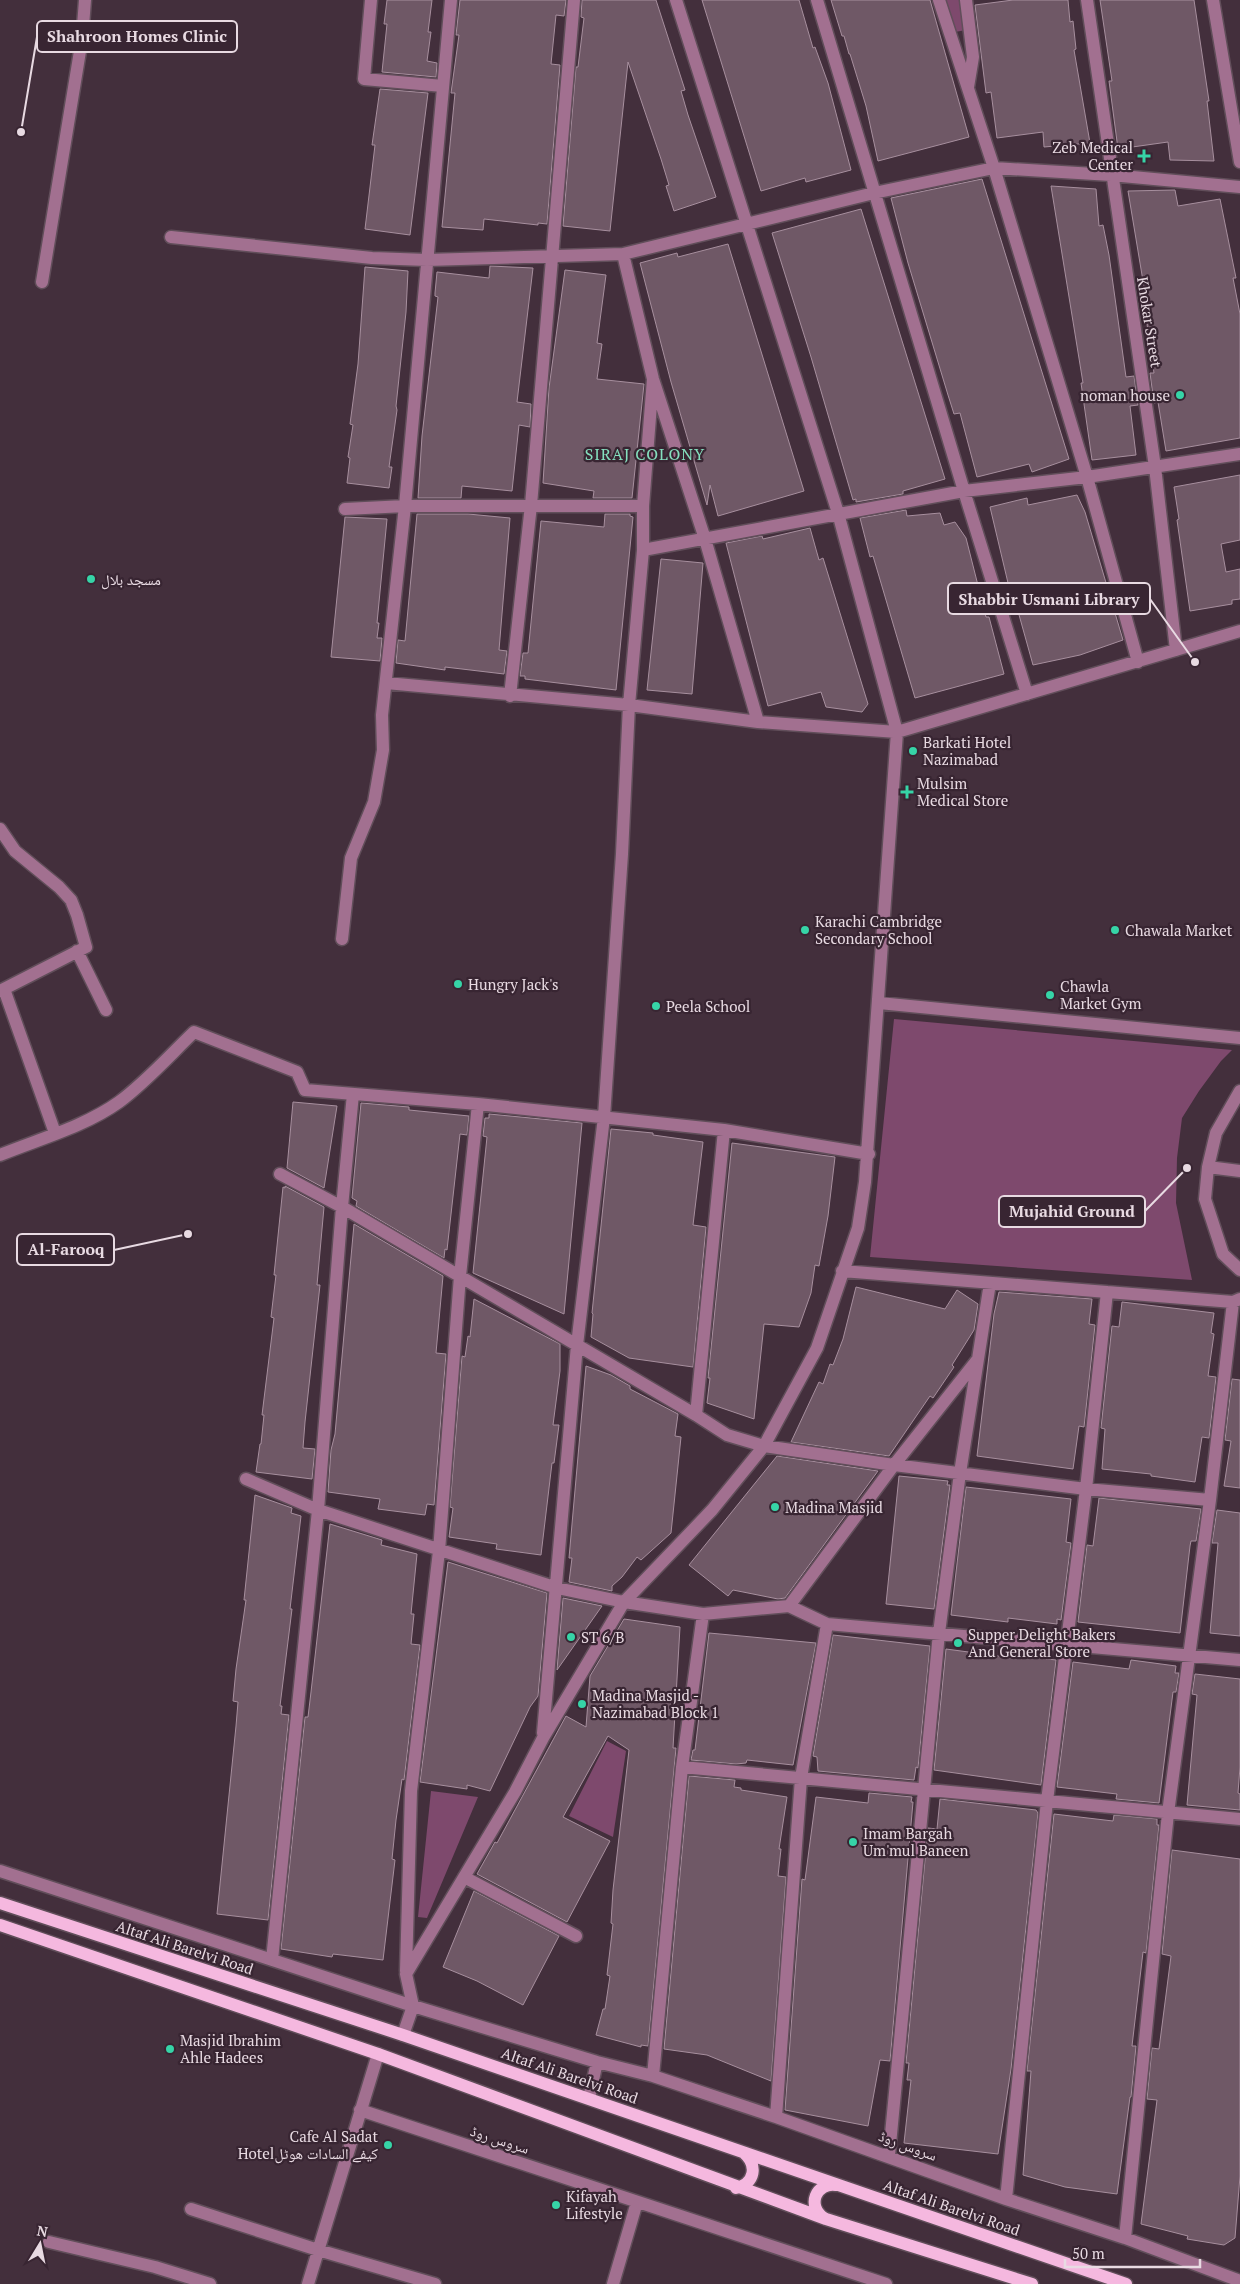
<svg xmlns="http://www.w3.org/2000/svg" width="1240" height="2284" font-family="'PT Serif','Noto Naskh Arabic',serif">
  <rect width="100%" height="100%" fill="#432f3c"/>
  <path fill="#7e496d" d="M 945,0 L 962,0 L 966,30 L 955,32 Z
    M 894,1019 L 1232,1050 L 1221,1061 L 1199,1091 L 1182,1118 L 1177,1158 L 1176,1203 L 1192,1280 L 870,1257 Z
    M 607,1741 L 626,1751 L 613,1837 L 569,1816 Z
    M 431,1791 L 478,1797 L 427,1918 L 418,1917 Z"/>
  <path fill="#6f5866" stroke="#a78f9e" d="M 387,0 L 432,0 L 428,32 L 431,32 L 427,61 L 437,63 L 436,77 L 382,72 L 387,24 L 384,24 Z
    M 460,0 L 566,0 L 564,16 L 556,15 L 551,64 L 560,65 L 547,224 L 538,223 L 538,225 L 484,219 L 483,230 L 442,227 L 455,93 L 451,93 L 459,35 L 456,35 Z
    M 582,0 L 656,0 L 685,90 L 681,91 L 688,115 L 716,197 L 674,211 L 666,186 L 669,185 L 661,159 L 628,62 L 610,231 L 563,226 L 576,67 L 578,67 L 584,18 L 581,17 Z
    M 702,0 L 799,0 L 813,48 L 815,47 L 828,83 L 851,170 L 806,182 L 805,178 L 761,191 Z
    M 831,0 L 930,0 L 969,137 L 878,161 L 866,106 L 850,54 L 849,54 L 844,36 L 842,36 Z
    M 1013,0 L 1068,0 L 1070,22 L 1073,21 L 1076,49 L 1074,50 L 1090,143 L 1044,147 L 1043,132 L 997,138 L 991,92 L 986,93 L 975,5 Z
    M 1100,0 L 1194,0 L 1209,101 L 1207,101 L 1214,161 L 1170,160 L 1168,142 L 1118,149 L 1109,81 L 1112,81 Z
    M 380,89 L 428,93 L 410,235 L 365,229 L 375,145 L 372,145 Z
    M 982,179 L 1069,459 L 1032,472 L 1029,464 L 977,477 L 960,413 L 954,414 L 948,395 L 908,263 L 891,198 Z
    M 1051,186 L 1096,189 L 1099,226 L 1103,225 L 1109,255 L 1126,377 L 1134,376 L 1138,405 L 1130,406 L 1136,455 L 1092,460 L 1081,383 L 1083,383 Z
    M 1175,190 L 1178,206 L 1220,199 L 1236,278 L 1233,278 L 1240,314 L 1240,438 L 1166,451 L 1158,402 L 1154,403 L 1150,373 L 1154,373 L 1147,324 L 1150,323 L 1128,191 Z
    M 861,209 L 945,479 L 903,491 L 903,494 L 856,502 L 856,499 L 853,500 L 811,357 L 772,233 Z
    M 728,244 L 804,491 L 718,516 L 710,485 L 707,505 L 671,382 L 640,263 L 677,253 L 678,257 Z
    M 490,266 L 533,268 L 517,402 L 531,404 L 530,427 L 519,425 L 512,491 L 462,486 L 461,498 L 418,498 L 422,436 L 438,297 L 435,296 L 435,293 L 437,272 L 489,278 Z
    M 365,267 L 408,271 L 406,312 L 396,406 L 397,410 L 389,467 L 392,467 L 389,488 L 347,483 L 350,458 L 348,457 L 353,425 L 350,424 L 358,364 Z
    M 565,270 L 606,275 L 597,343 L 602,344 L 597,379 L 644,384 L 632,498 L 593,498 L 594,491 L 543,483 L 549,388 Z
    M 1240,475 L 1240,540 L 1221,544 L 1226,572 L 1240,569 L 1240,599 L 1232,600 L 1232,604 L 1190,611 L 1177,520 L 1179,519 L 1174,487 Z
    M 1077,495 L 1085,512 L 1123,640 L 1080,655 L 1033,665 L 1016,604 L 1013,604 L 990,507 L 1027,498 L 1028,505 Z
    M 906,510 L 907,516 L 940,513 L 944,525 L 955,522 L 966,538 L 986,617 L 989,617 L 1004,674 L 915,698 L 873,556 L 870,557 L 860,518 Z
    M 417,514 L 468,514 L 510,518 L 499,650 L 507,651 L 504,674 L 445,667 L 445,670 L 396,663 L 398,640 L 405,641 Z
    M 605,514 L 630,514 L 630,516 L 633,517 L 616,690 L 525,679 L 525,676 L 520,676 L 523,653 L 528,653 L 541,521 L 604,527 Z
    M 345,517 L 387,519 L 377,623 L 379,623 L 377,638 L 382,638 L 380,661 L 331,657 Z
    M 810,528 L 819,560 L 823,558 L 868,704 L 862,712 L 826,707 L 821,692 L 768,706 L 726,543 L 762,536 L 763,539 Z
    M 661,559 L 703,563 L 692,694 L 647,690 Z
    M 293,1102 L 337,1106 L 324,1188 L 287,1168 Z
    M 361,1103 L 409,1107 L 409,1110 L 469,1116 L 467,1135 L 460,1134 L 447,1250 L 445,1249 L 444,1258 L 356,1206 L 357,1201 L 352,1198 Z
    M 489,1114 L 582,1123 L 564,1314 L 473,1273 L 487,1137 L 483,1136 L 485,1118 L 489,1118 Z
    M 611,1129 L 653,1133 L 653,1135 L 703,1142 L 693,1225 L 706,1227 L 693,1367 L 629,1358 L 591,1337 L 593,1314 L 592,1313 Z
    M 732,1143 L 835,1157 L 828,1216 L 819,1266 L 815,1265 L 811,1293 L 799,1327 L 764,1324 L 754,1419 L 707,1403 L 710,1378 L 708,1378 Z
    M 285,1186 L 324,1207 L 317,1285 L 320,1285 L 305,1422 L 303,1448 L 315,1449 L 312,1479 L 256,1472 L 260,1444 L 261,1444 L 264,1415 L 262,1415 L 274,1318 L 271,1317 L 276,1275 L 274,1275 L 283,1187 L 285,1188 Z
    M 354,1224 L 443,1276 L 436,1353 L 446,1354 L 434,1505 L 427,1504 L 425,1515 L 378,1509 L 380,1499 L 328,1492 L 331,1450 L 335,1434 Z
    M 856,1287 L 945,1309 L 957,1290 L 978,1304 L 974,1330 L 952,1365 L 954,1367 L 933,1398 L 930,1396 L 889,1456 L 791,1442 L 819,1382 L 823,1384 L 830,1364 L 833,1365 L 843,1339 Z
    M 999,1292 L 1092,1299 L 1089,1324 L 1095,1325 L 1084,1427 L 1079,1426 L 1073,1469 L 977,1456 L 994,1314 Z
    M 474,1299 L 560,1344 L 560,1371 L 553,1425 L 559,1425 L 554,1463 L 552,1463 L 541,1555 L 496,1549 L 497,1544 L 449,1537 L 453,1508 L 450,1507 L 462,1356 L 465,1357 L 468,1336 L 470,1337 Z
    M 1122,1302 L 1214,1313 L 1211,1333 L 1214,1334 L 1208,1376 L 1216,1377 L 1209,1438 L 1202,1437 L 1195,1482 L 1151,1476 L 1151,1474 L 1102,1469 L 1105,1429 L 1101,1428 L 1112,1326 L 1119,1327 Z
    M 586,1366 L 611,1375 L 630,1386 L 630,1389 L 678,1414 L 675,1436 L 681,1437 L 671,1533 L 641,1560 L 637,1557 L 622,1577 L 612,1586 L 612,1591 L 569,1582 L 572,1558 L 569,1558 Z
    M 1232,1379 L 1240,1380 L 1240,1488 L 1224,1486 L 1231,1441 L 1225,1440 Z
    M 777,1456 L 878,1471 L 785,1598 L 778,1599 L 733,1590 L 728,1596 L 689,1565 Z
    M 899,1476 L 948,1481 L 947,1485 L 950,1485 L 934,1609 L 886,1604 Z
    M 966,1487 L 1071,1499 L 1066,1542 L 1071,1543 L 1061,1620 L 1057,1619 L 1057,1624 L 1008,1618 L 1008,1622 L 951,1615 Z
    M 255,1495 L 292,1508 L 291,1513 L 301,1516 L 290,1609 L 292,1609 L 280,1706 L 282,1706 L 281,1714 L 289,1715 L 268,1920 L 217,1914 L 236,1726 L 238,1702 L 233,1701 L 236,1669 L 246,1600 L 244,1600 Z
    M 1099,1498 L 1201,1509 L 1196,1541 L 1191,1541 L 1190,1546 L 1180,1633 L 1078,1622 L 1087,1545 L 1093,1546 Z
    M 1217,1510 L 1240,1513 L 1240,1636 L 1210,1633 L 1218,1543 L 1212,1543 Z
    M 330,1524 L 382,1540 L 381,1545 L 417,1554 L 411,1614 L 414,1614 L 411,1644 L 420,1645 L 404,1780 L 402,1779 L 396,1820 L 392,1859 L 395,1860 L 383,1960 L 333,1954 L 332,1957 L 281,1949 L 305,1717 L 308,1717 L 311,1692 Z
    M 448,1562 L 547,1593 L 538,1696 L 530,1707 L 490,1791 L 467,1785 L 467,1789 L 420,1782 Z
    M 563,1598 L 602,1606 L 557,1670 Z
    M 624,1619 L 680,1627 L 673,1748 L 676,1748 L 648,2046 L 641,2045 L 641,2047 L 596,2035 L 603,2009 L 605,2009 L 610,1976 L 607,1975 L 613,1924 L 611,1923 L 613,1890 L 629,1750 L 608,1736 L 563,1817 L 610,1841 L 567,1922 L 477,1874 L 495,1842 L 497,1843 L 566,1716 L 586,1727 L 590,1676 Z
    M 709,1633 L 816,1643 L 793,1765 L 747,1760 L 746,1763 L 736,1764 L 691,1760 L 693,1750 L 695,1750 Z
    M 833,1635 L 930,1646 L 918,1768 L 916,1767 L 914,1780 L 818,1771 L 817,1757 L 813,1756 Z
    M 946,1649 L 1006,1657 L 1007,1654 L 1056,1660 L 1041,1785 L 934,1770 Z
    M 1131,1660 L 1176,1666 L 1175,1673 L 1179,1673 L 1176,1692 L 1173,1692 L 1159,1803 L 1116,1799 L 1117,1794 L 1057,1787 L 1073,1662 L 1129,1669 Z
    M 1195,1674 L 1240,1679 L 1240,1767 L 1238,1793 L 1240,1794 L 1240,1810 L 1187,1805 L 1197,1695 L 1192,1694 Z
    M 689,1776 L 735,1780 L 734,1787 L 741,1788 L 741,1790 L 787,1797 L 779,1849 L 781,1849 L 778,1876 L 786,1877 L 771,2081 L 707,2055 L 664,2049 Z
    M 869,1793 L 912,1797 L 911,1802 L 913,1802 L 890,2061 L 880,2060 L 868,2126 L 785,2110 L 802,1879 L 805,1880 L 816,1797 L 868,1803 Z
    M 940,1799 L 1036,1810 L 1038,1813 L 1011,2069 L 998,2154 L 904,2143 L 911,2080 L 907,2080 L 909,2063 L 906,2063 L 928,1828 L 937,1829 Z
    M 1054,1814 L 1113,1821 L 1114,1815 L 1157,1819 L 1157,1825 L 1159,1825 L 1146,1953 L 1143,1952 L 1132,2046 L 1136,2046 L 1131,2097 L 1130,2097 L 1117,2194 L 1065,2187 L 1023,2175 L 1031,2071 L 1027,2071 Z
    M 1172,1850 L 1240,1859 L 1240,2176 L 1235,2238 L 1224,2245 L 1187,2239 L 1188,2236 L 1141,2224 L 1157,2100 L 1147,2099 L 1152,2048 L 1159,2049 L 1171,1956 L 1162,1954 Z
    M 474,1891 L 559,1936 L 523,2005 L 477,1981 L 443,1967 Z"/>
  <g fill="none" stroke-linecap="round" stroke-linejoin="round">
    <defs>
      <path id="minor" d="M 371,0 L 364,79 L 443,86
        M 817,0 L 964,491 L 1027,694
        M 939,0 L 994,168 L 1087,477 L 1138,662
        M 966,0 L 973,57 L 968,87
        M 1087,0 L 1155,467 L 1176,650
        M 1213,0 L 1240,162
        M 171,237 L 372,258 L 427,260 L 623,254 L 874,193 L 994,168 L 1111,175 L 1240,187
        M 623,254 L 653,379 L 705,539 L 758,722
        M 42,282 L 82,39 L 85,0
        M 345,509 L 405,506 L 643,506
        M 643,550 L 964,491 L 1087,477 L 1240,454
        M 386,683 L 629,705 L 758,722 L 897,732 L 1240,631
        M 510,696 L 531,505 L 574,0
        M 0,829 L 15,851 L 59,887 L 71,900 L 77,915 L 86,947 L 0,991
        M 342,939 L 351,858 L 374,802 L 383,750 L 382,715 L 405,506 L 451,0
        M 77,951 L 106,1010
        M 4,989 L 55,1133
        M 879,1003 L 1240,1038
        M 1240,1091 L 1216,1133 L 1208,1167 L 1205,1199 L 1223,1254 L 1240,1270
        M 0,1155 C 39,1139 84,1127 119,1102 C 146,1082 170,1055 194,1032 L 297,1072 L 305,1090 L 478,1104 L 724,1130 L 869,1154
        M 1208,1167 L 1240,1171
        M 280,1174 L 342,1207 L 696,1415 L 727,1435 L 764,1446 L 894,1465 L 1086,1489 L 1210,1500
        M 842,1271 L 1233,1302 L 1240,1299
        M 696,1415 L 724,1130
        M 246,1479 L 318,1510 L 557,1588 L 624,1602 L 703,1614 L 789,1606 L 827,1624 L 1240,1660
        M 789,1606 L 894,1465 L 978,1359
        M 543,1733 L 577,1345 L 604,1117 L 622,854 L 629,705 L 643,550 L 643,506 L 653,379
        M 682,1767 L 1240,1819
        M 0,1871 L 413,2006 L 597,2062 L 653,2076 L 776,2117 L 1006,2199 L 1125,2238 L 1240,2281
        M 464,1877 L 576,1936
        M 272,1960 L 318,1510 L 342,1207 L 353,1094
        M 406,1971 L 411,1791 L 439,1551 L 460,1276 L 478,1104
        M 403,2035 L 413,2006 L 406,1974 L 515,1792 L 543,1738 L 624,1602 L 712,1510 L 764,1446 L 817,1348 L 858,1228 L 865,1182 L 897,732 L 838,513 L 676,0
        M 653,2076 L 682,1767 L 703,1614
        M 589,2098 L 597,2062
        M 360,2110 L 886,2284
        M 776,2117 L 801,1778 L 827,1624
        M 889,2155 L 939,1633 L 960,1473 L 990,1283
        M 1006,2199 L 1047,1801 L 1086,1489 L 1107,1292
        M 191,2209 L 318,2250 L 435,2284
        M 1125,2238 L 1168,1813 L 1210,1500 L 1233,1302
        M 49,2242 L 155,2267 L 210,2284
        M 308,2284 L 378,2054
        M 613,2284 L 637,2202"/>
      <path id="major" d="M 0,1903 L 403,2035 L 1126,2284
        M 0,1925 L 378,2054 L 826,2219 L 1032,2284
        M 736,2188 C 755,2184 758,2165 744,2153
        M 824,2218 C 806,2206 816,2182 836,2185"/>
    </defs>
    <use href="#minor" stroke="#614e5a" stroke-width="15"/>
    <use href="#major" stroke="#614e5a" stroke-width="15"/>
    <use href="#minor" stroke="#a27090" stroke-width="12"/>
    <use href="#major" stroke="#f5b8df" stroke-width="12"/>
  </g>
  <g fill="#36d4a7" stroke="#382532" stroke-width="2">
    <path d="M1141.5 148.5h5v5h5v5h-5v5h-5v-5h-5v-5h5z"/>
    <circle cx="1180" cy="395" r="5"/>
    <circle cx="91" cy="579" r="5"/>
    <circle cx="913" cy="751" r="5"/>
    <path d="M904.5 784.5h5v5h5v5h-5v5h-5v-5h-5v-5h5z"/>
    <circle cx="805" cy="930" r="5"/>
    <circle cx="1115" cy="930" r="5"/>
    <circle cx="458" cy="984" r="5"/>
    <circle cx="1050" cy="995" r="5"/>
    <circle cx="656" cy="1006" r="5"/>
    <circle cx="775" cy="1507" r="5"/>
    <circle cx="571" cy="1637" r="5"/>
    <circle cx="958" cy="1643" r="5"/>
    <circle cx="582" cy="1704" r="5"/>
    <circle cx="853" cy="1842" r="5"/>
    <circle cx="170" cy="2049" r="5"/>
    <circle cx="388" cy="2145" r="5"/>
    <circle cx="556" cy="2205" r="5"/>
  </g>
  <g text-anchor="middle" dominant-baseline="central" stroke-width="4.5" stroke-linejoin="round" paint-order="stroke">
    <g font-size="15" fill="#e8dae2" stroke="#382532" text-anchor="start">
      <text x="1133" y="147" text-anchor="end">Zeb Medical<tspan x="1133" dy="17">Center</tspan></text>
      <text x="1170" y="395" text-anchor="end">noman house</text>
      <text x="101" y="579">مسجد بلال</text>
      <text x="923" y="742">Barkati Hotel<tspan x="923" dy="17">Nazimabad</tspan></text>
      <text x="917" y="783">Mulsim<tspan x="917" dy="17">Medical Store</tspan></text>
      <text x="815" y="921">Karachi Cambridge<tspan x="815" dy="17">Secondary School</tspan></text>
      <text x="1125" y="930">Chawala Market</text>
      <text x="468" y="984">Hungry Jack's</text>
      <text x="1060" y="986">Chawla<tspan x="1060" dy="17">Market Gym</tspan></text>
      <text x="666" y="1006">Peela School</text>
      <text x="785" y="1507">Madina Masjid</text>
      <text x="968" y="1634">Supper Delight Bakers<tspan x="968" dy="17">And General Store</tspan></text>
      <text x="581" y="1637">ST 6/B</text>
      <text x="592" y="1695">Madina Masjid -<tspan x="592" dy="17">Nazimabad Block 1</tspan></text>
      <text x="863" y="1833">Imam Bargah<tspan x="863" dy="17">Um'mul Baneen</tspan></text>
      <text x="180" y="2040">Masjid Ibrahim<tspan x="180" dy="17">Ahle Hadees</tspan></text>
      <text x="378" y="2136" text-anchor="end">Cafe Al Sadat<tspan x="378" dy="17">Hotelکیفے السادات ھوٹل</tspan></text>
      <text x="566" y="2196">Kifayah<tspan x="566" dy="17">Lifestyle</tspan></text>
    </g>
    <g font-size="15" fill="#e8dae2" stroke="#382532">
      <text transform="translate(1150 322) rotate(81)">Khokar Street</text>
      <text transform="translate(185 1947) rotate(18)">Altaf Ali Barelvi Road</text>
      <text transform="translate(570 2075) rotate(19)">Altaf Ali Barelvi Road</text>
      <text transform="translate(500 2139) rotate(18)">سروس روڈ</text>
      <text transform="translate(908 2145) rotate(20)">سروس روڈ</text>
      <text transform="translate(952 2207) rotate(19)">Altaf Ali Barelvi Road</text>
    </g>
    <g font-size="16" letter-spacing="1" fill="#85e0bf" stroke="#382532">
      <text x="645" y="454">SIRAJ COLONY</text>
    </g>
  </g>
  <path fill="none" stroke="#e8dae2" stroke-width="2" d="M21 132L37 37M1195 662L1150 599M1187 1168L1145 1211M188 1234L114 1250"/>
  <g fill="#e8dae2" stroke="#382532" stroke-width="2">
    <circle cx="21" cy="132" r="5"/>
    <circle cx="1195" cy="662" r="5"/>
    <circle cx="1187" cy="1168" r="5"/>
    <circle cx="188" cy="1234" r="5"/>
  </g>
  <g fill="#382532" stroke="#e8dae2" stroke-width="2">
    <rect x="37" y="21" width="200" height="31" rx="5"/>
    <rect x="948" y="583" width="202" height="31" rx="5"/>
    <rect x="999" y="1196" width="146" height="31" rx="5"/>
    <rect x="17" y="1234" width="97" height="31" rx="5"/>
  </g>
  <g font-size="16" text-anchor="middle" font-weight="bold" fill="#e8dae2">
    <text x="137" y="42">Shahroon Homes Clinic</text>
    <text x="1049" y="605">Shabbir Usmani Library</text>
    <text x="1072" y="1217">Mujahid Ground</text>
    <text x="66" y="1255">Al-Farooq</text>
  </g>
  <g transform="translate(40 2244) rotate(10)" stroke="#382532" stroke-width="4" paint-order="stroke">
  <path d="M0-4L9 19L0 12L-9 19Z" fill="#e8dae2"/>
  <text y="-8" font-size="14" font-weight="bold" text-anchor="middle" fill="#e8dae2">N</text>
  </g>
  <path d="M1065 2259v8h135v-8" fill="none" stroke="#e8dae2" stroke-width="2.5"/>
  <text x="1072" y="2259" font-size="15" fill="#e8dae2" stroke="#382532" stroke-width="4" paint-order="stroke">50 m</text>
</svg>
